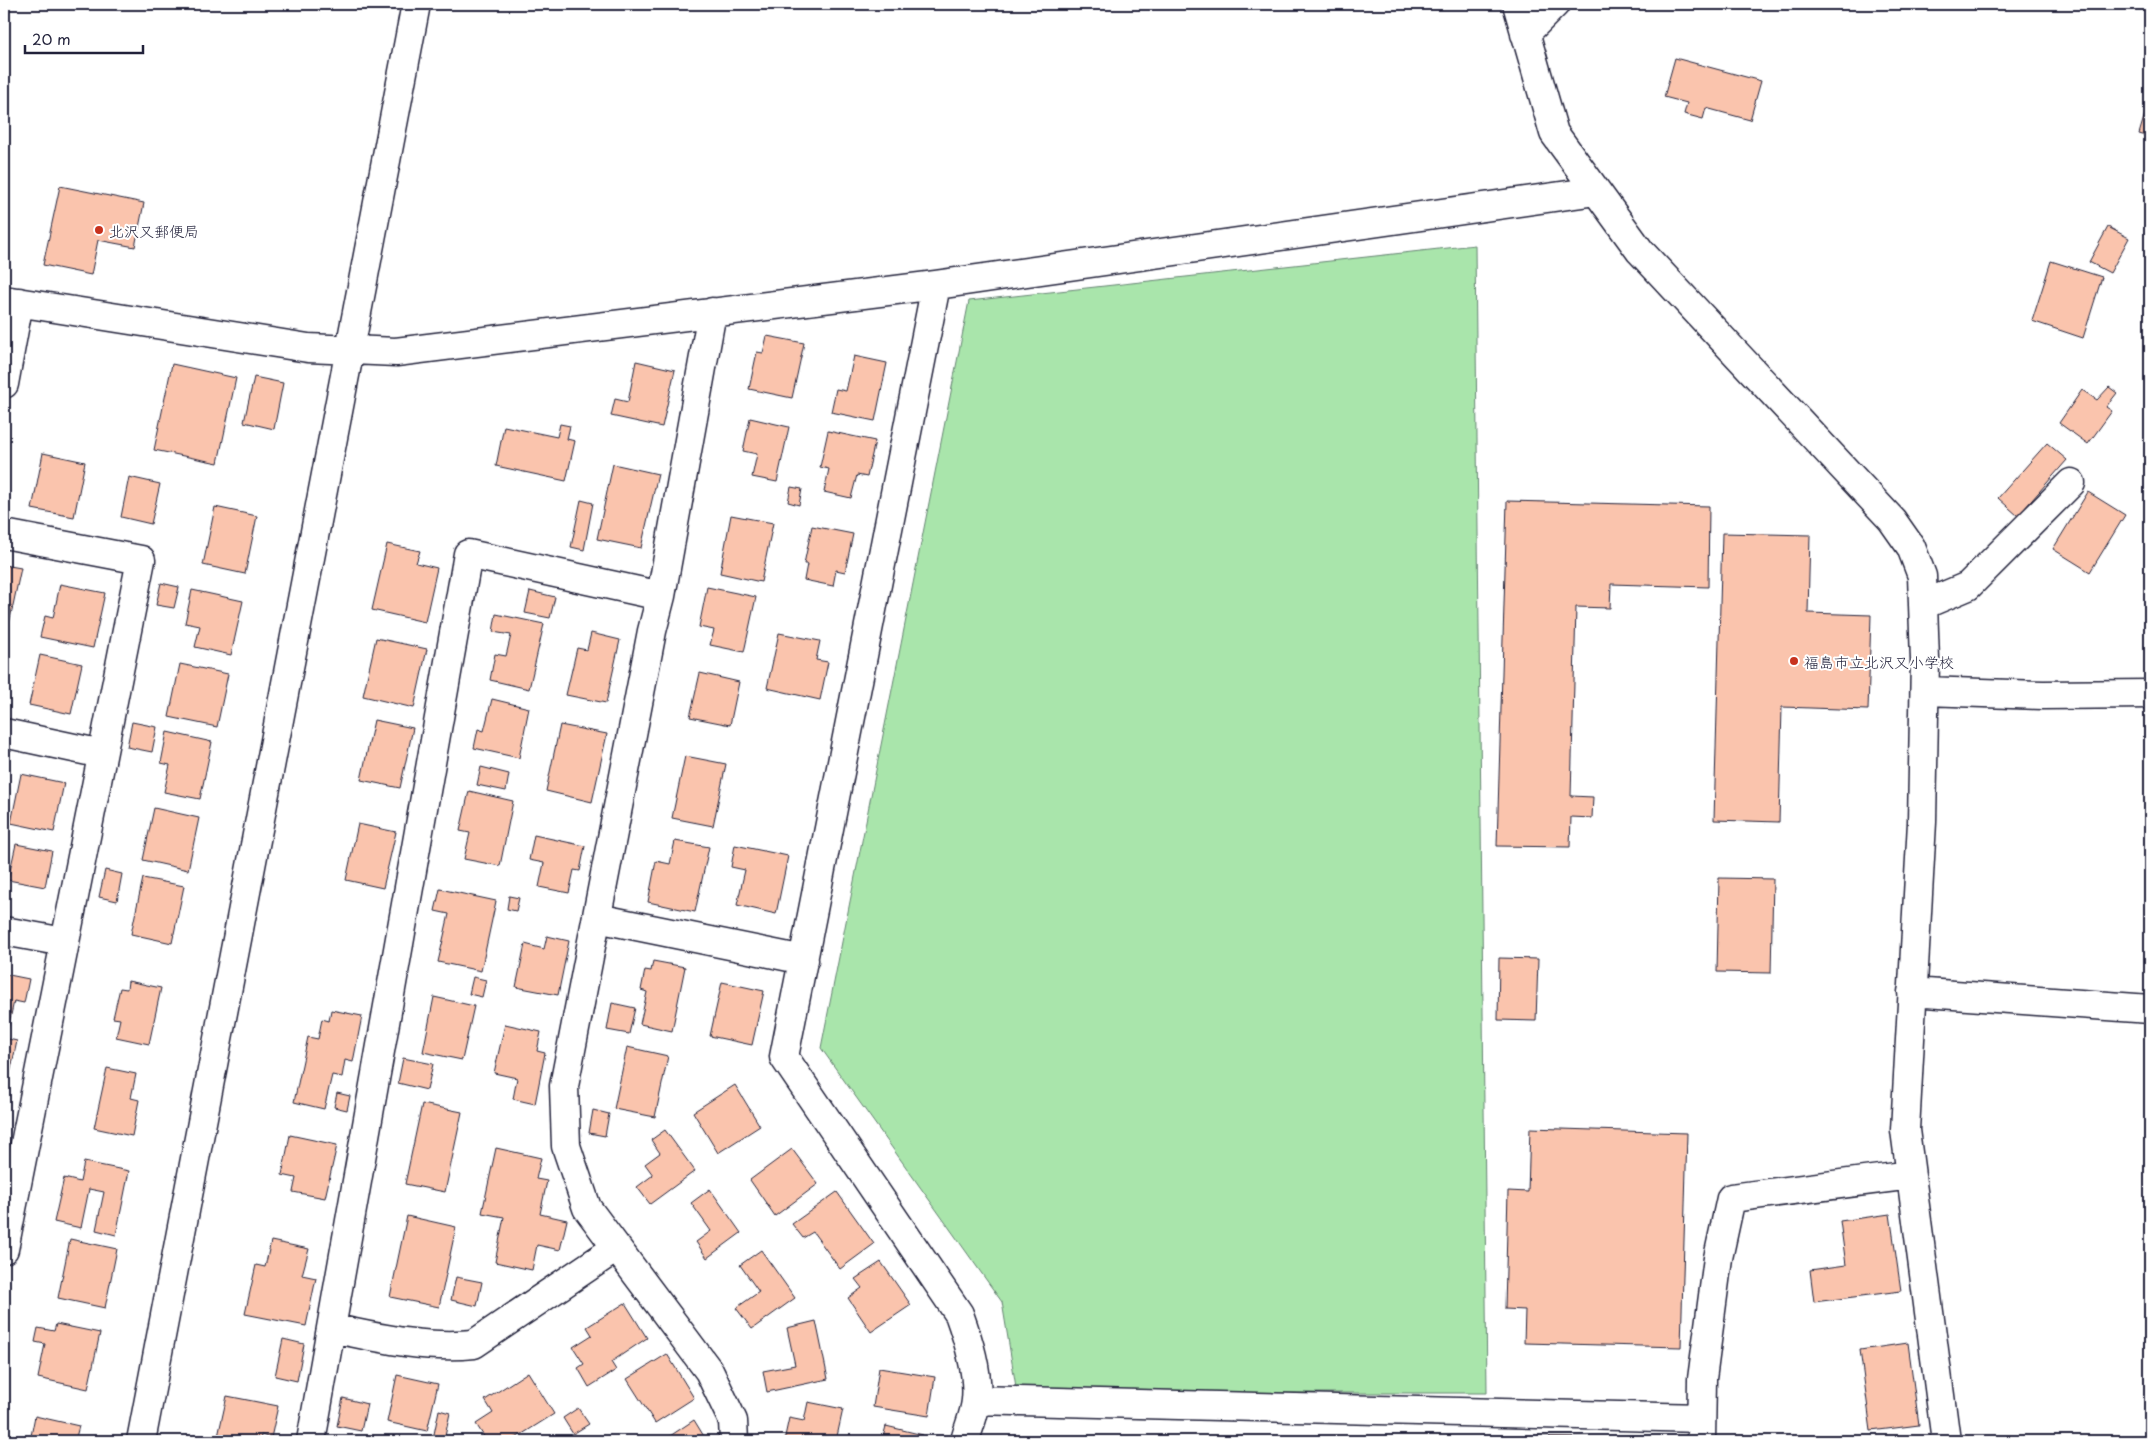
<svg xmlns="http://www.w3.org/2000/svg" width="2154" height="1445" font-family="'Playpen Sans','Klee One',sans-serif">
  <rect width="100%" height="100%" fill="#fff"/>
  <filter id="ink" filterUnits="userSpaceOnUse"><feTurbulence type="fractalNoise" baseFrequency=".02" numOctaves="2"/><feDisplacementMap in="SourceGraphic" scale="10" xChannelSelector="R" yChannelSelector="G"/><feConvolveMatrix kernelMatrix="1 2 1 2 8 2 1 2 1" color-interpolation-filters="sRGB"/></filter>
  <g filter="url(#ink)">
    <path fill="#a9e5ab" stroke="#668473" d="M 1475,245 L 1487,1393 L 1017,1393 L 1002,1302 L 821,1048 L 969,301 Z"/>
    <path fill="#fac4ad" stroke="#22223b" d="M 1675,58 L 1761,81 L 1750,120 L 1706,108 L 1703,119 L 1684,114 L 1687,103 L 1664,97 Z
      M 2150,97 L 2150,137 L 2139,134 Z
      M 60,186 L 144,203 L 135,247 L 98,240 L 91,275 L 43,265 Z
      M 2108,227 L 2129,238 L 2110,273 L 2089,262 Z
      M 2051,261 L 2102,277 L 2083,338 L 2032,321 Z
      M 767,336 L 804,343 L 792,398 L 749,389 L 757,352 L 763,353 Z
      M 854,356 L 887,363 L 875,421 L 831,412 L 836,389 L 846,391 Z
      M 636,361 L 675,370 L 662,427 L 611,416 L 615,399 L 628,402 Z
      M 172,364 L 236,378 L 218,463 L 154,450 Z
      M 254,377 L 283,383 L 274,429 L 244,422 Z
      M 2109,387 L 2117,393 L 2106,407 L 2112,411 L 2088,444 L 2059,423 L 2082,390 L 2097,400 Z
      M 750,418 L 789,427 L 777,482 L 752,477 L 757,454 L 743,451 Z
      M 560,424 L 570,426 L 567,439 L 575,441 L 566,481 L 496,466 L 504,426 L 557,437 Z
      M 828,431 L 875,441 L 867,477 L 857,475 L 851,498 L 824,492 L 829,469 L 820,467 Z
      M 2047,443 L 2067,460 L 2018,516 L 1998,498 Z
      M 43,453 L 85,462 L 74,517 L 32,509 Z
      M 613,464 L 658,474 L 641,548 L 597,539 Z
      M 129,477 L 160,484 L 151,524 L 121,517 Z
      M 791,487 L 802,489 L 799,505 L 788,502 Z
      M 2088,492 L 2125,515 L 2090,572 L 2053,549 Z
      M 581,500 L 593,503 L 584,550 L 571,547 Z
      M 1507,501 L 1709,506 L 1708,587 L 1611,584 L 1610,608 L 1576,607 L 1571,796 L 1593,797 L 1592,818 L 1571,817 L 1570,847 L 1497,846 Z
      M 215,507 L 257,516 L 245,574 L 203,565 Z
      M 731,515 L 773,523 L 761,582 L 720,573 Z
      M 812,526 L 853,534 L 845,572 L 836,570 L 833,586 L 804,580 L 807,564 L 804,564 Z
      M 1722,533 L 1810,535 L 1808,613 L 1871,615 L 1868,710 L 1782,707 L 1779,822 L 1714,820 Z
      M 387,544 L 420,551 L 416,563 L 437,568 L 425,622 L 372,610 Z
      M 4,565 L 21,568 L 9,624 L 4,623 Z
      M 161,583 L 179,587 L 174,608 L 156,605 Z
      M 60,584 L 105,593 L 93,648 L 40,637 L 45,616 L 53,618 Z
      M 707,587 L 756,597 L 744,652 L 710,645 L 714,630 L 699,627 Z
      M 192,590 L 243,601 L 231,655 L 195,647 L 200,626 L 185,623 Z
      M 530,591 L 555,597 L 550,618 L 525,613 Z
      M 496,614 L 544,624 L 529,689 L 490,680 L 495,654 L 506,656 L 511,635 L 493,632 Z
      M 591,633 L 620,640 L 606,703 L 566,695 L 577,648 L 587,650 Z
      M 779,633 L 820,641 L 816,660 L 828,662 L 820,700 L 767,688 Z
      M 376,638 L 427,649 L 414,708 L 363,696 Z
      M 40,655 L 82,664 L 71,714 L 29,705 Z
      M 180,664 L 228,674 L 217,727 L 169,717 Z
      M 700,673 L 739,682 L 730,725 L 690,717 Z
      M 492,699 L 529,708 L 519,758 L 474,748 L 478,729 L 484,731 Z
      M 374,720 L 413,728 L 400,788 L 361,780 Z
      M 132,722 L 157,727 L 152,752 L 127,747 Z
      M 560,725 L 607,734 L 592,802 L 546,791 Z
      M 167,732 L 212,742 L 200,799 L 164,792 L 170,765 L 161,763 Z
      M 685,756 L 726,764 L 713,826 L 672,818 Z
      M 481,767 L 509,774 L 506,791 L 477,785 Z
      M 21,774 L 64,783 L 54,832 L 11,823 Z
      M 469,791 L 513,801 L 500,866 L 464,859 L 470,833 L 460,831 Z
      M 154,808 L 199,818 L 188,870 L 143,860 Z
      M 358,824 L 396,832 L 383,888 L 346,880 Z
      M 534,835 L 585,846 L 580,871 L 574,870 L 569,893 L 539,887 L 544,863 L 529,860 Z
      M 675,841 L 709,847 L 695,912 L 648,902 L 656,861 L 670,864 Z
      M 16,844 L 52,851 L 45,887 L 8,880 Z
      M 735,845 L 788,856 L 776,914 L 737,905 L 745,870 L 731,867 Z
      M 105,870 L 122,874 L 117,901 L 99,897 Z
      M 143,878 L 184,886 L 172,943 L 131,934 Z
      M 1719,878 L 1773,879 L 1771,973 L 1717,972 Z
      M 440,889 L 496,901 L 481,971 L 438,962 L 449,914 L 435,911 Z
      M 509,896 L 519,898 L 516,911 L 507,909 Z
      M 547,936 L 569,941 L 558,995 L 516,987 L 525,944 L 544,949 Z
      M 1499,958 L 1538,959 L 1536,1021 L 1498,1020 Z
      M 653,961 L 685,967 L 672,1031 L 640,1024 L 647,992 L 641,990 L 645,970 L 651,971 Z
      M 4,974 L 29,979 L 24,1003 L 14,1001 L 8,1029 L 4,1028 Z
      M 473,977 L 486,980 L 482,997 L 469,994 Z
      M 128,981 L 161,988 L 149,1044 L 116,1037 L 120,1019 L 113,1018 L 120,988 L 127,989 Z
      M 722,982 L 764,991 L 752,1045 L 710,1036 Z
      M 434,997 L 474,1006 L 462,1060 L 423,1052 Z
      M 612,1003 L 635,1008 L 629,1034 L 607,1030 Z
      M 331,1010 L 362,1016 L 353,1062 L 345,1060 L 342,1077 L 332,1075 L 324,1109 L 294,1102 L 308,1037 L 318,1039 L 322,1019 L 329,1021 Z
      M 505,1024 L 541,1032 L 537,1051 L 545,1053 L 535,1104 L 513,1099 L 517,1078 L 494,1073 Z
      M 4,1038 L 17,1041 L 5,1097 L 4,1097 Z
      M 627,1047 L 668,1056 L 655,1117 L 614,1109 Z
      M 403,1058 L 433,1064 L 427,1090 L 398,1083 Z
      M 107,1068 L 136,1074 L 131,1098 L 139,1100 L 132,1136 L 94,1128 Z
      M 735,1085 L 760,1126 L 718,1153 L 693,1112 Z
      M 337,1093 L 350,1096 L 347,1110 L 334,1107 Z
      M 422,1104 L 462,1112 L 445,1192 L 405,1184 Z
      M 593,1110 L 609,1114 L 605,1136 L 589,1133 Z
      M 1530,1128 L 1687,1133 L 1681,1347 L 1524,1343 L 1525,1310 L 1505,1309 L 1508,1191 L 1528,1192 Z
      M 665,1130 L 695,1171 L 650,1204 L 637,1187 L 653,1175 L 645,1164 L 660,1153 L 651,1140 Z
      M 290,1135 L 337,1145 L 325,1198 L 293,1192 L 296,1178 L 282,1175 Z
      M 496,1148 L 541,1158 L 536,1179 L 547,1181 L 540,1214 L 567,1220 L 560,1250 L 537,1245 L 532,1270 L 495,1262 L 504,1217 L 482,1213 Z
      M 792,1149 L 818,1184 L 775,1216 L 750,1180 Z
      M 84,1162 L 129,1171 L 116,1235 L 96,1230 L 104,1192 L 89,1189 L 81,1228 L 54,1222 L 64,1178 L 80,1182 Z
      M 710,1189 L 741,1233 L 707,1258 L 696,1242 L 711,1231 L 691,1203 Z
      M 837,1192 L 874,1244 L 840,1269 L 813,1232 L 803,1238 L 792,1224 Z
      M 1890,1214 L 1901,1291 L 1814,1302 L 1810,1270 L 1846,1265 L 1840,1221 Z
      M 407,1216 L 456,1227 L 439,1307 L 390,1297 Z
      M 70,1239 L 117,1249 L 105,1308 L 58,1298 Z
      M 271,1241 L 309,1249 L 302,1275 L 316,1278 L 306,1326 L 245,1314 L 256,1265 L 265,1267 Z
      M 761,1250 L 795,1298 L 752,1329 L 736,1308 L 759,1292 L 740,1265 Z
      M 881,1262 L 911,1305 L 871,1332 L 848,1298 L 862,1288 L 855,1279 Z
      M 456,1277 L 482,1282 L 477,1306 L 451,1300 Z
      M 625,1303 L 647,1338 L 611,1362 L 616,1370 L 589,1387 L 578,1368 L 584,1364 L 573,1347 L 592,1335 L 587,1327 Z
      M 816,1321 L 828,1379 L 767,1392 L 763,1371 L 795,1365 L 787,1328 Z
      M 56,1324 L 100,1333 L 88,1389 L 38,1378 L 45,1344 L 35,1342 L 38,1328 L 54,1331 Z
      M 283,1339 L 304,1344 L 297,1381 L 275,1376 Z
      M 1908,1343 L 1919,1425 L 1871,1431 L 1860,1350 Z
      M 667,1354 L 694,1398 L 655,1423 L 627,1379 Z
      M 879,1368 L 935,1377 L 929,1416 L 873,1407 Z
      M 528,1372 L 554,1414 L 511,1441 L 487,1441 L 476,1424 L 493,1413 L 485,1400 Z
      M 397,1375 L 438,1384 L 427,1431 L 387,1422 Z
      M 227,1396 L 278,1406 L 271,1438 L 261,1435 L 260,1441 L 217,1441 Z
      M 343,1398 L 367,1404 L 361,1431 L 337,1426 Z
      M 808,1402 L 843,1409 L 836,1441 L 784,1441 L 789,1418 L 804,1421 Z
      M 578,1408 L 589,1424 L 573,1434 L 563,1418 Z
      M 439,1410 L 450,1413 L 444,1441 L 433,1439 Z
      M 35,1416 L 79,1426 L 75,1441 L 30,1441 Z
      M 694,1420 L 705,1438 L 699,1441 L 665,1441 L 664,1440 Z
      M 886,1426 L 923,1435 L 921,1441 L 882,1441 Z
      M 1479,1437 L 1596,1438 L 1596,1441 L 1479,1441 Z"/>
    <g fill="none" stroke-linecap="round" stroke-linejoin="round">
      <defs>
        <path id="minor" d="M 1517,4 L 1554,133 L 1640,251 L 1892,520 L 1911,547 L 1922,576 L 1925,660 L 1922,822 L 1905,1130 L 1946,1441
          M 1525,34 L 1555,4
          M 936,285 L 784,1057 L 959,1314 C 968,1339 979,1373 976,1400 C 975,1414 968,1428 965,1441
          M 4,300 L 308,348 L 396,352 L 936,285 L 1596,191
          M 712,312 L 661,596 L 652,631 L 564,1086 L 566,1146 L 587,1208 L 709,1371 L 733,1421 L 734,1441
          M 4,384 L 19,302
          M 4,534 L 141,560 L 4,1249
          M 1923,605 L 1968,586 L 2071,483
          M 1925,691 L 2043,695 L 2150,694
          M 4,733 L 102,754
          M 597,918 L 804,960
          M 4,931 L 64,942
          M 1912,992 L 2150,1009
          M 331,1328 C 378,1338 426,1349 474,1344 L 616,1248
          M 976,1400 L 1701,1418
          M 141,1441 L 416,4
          M 311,1441 L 468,554 L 661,596
          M 1701,1441 L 1702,1379 L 1718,1258 L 1731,1198 L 1911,1175"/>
      </defs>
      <use href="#minor" stroke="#22223b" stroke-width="31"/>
      <use href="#minor" stroke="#fff" stroke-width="28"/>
    </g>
  </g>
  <g fill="#c8321e" stroke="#fff" stroke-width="2">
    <circle cx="99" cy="230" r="5"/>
    <circle cx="1794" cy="661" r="5"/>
  </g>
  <g text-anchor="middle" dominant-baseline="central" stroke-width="4" stroke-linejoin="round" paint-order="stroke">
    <g font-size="15" fill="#22223b" stroke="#fff" text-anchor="start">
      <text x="109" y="230">北沢又郵便局</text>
      <text x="1804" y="661">福島市立北沢又小学校</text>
    </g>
  </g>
  <rect width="2154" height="1445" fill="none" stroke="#fff" stroke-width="20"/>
  <rect x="10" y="10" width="2134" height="1425" fill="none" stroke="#22223b" stroke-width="2" filter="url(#ink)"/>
  <path d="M25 45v8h118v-8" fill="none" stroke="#22223b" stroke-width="2.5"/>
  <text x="32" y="45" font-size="15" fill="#22223b" stroke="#ffffff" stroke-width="4" paint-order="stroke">20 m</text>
</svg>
